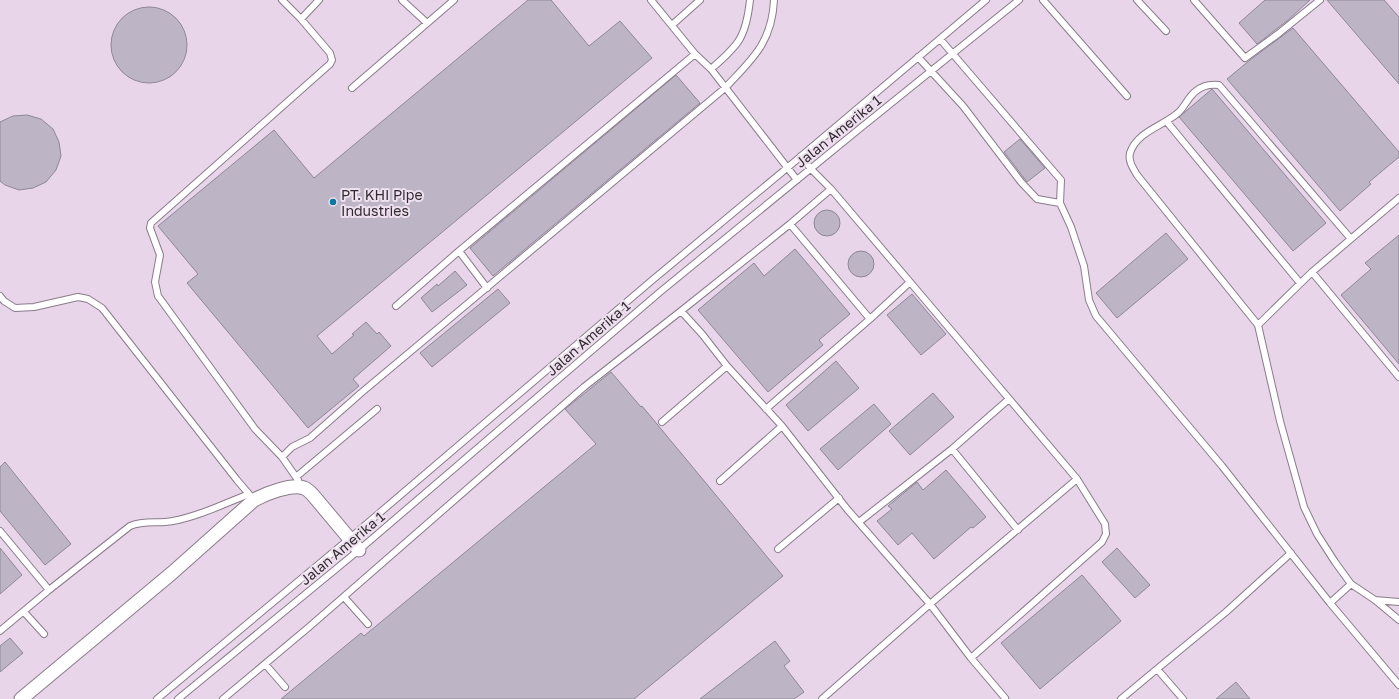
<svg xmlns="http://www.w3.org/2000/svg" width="1399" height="699" font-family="'Golos Text',sans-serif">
  <rect width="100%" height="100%" fill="#eee0ef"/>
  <path fill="#e9d5ea" d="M 0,0 L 1399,0 L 1399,699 L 0,699 Z"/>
  <path fill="#bdb5c6" stroke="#8e8798" d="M 528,0 L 551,0 L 589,46 L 620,21 L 652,58 L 317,336 L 332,354 L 354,335 L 352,334 L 366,322 L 377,334 L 379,332 L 391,346 L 353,379 L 359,386 L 308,428 L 187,283 L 198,274 L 158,226 L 274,130 L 314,178 Z
    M 1265,0 L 1310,0 L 1287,21 L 1257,44 L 1239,23 Z
    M 1327,0 L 1384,0 L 1399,17 L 1399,84 Z
    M111 45a38 38 0 1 1 76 0a38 38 0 1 1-76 0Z
    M 1293,28 L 1399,152 L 1399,157 L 1369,182 L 1371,184 L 1340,211 L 1227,79 L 1250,60 Z
    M 676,75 L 700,103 L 493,276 L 470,248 Z
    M 1212,89 L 1326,223 L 1293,251 L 1179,117 Z
    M 27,115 L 41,119 L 53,129 L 59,142 L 61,156 L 56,170 L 46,182 L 33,188 L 19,190 L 5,185 L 0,181 L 0,122 L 13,116 Z
    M 1020,139 L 1045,168 L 1027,182 L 1004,152 Z
    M814 223a13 13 0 1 1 26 0a13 13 0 1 1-26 0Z
    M 1166,233 L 1188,259 L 1117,318 L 1096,293 Z
    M 1399,235 L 1399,364 L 1341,295 L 1371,269 L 1365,263 Z
    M 795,249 L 850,314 L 819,340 L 823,345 L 768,392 L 698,310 L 754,263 L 764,276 Z
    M848 264a13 13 0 1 1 26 0a13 13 0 1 1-26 0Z
    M 455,271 L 467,285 L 432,312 L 421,298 L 437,284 L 438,286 Z
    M 498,289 L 510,303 L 432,367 L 420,353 Z
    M 912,294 L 946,334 L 921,355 L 887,315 Z
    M 836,361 L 859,388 L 808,431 L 786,405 Z
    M 611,372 L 641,407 L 642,406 L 783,576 L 634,699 L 281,699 L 361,633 L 364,636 L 596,444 L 565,409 Z
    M 933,393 L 954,417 L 910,455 L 889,431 Z
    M 874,404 L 891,424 L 838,470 L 820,449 Z
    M 5,462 L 71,544 L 45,565 L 0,511 L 0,467 Z
    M 946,470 L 986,517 L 973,528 L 971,527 L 934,559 L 912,533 L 898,545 L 877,521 L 892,509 L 888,506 L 917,482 L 923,490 Z
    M 0,548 L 22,575 L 0,594 Z
    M 1117,548 L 1150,585 L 1135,598 L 1102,562 Z
    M 1082,575 L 1121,621 L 1040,689 L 1001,643 Z
    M 10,638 L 23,653 L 0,672 L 0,646 Z
    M 775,641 L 790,661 L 784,666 L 804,692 L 794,699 L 700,699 Z
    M 1236,682 L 1250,699 L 1216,699 Z"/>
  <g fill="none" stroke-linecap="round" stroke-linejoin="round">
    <defs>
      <path id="service" d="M 282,0 L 301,19 L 330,53 L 332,60 L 330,64 L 151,223 L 150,228 L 160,255 L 155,282 L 158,296 L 255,429 L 282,457 L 292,447 L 310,438 L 361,393 L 725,88 C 752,59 772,43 774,0
        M 402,0 L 427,23
        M 651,0 L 695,54 L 711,69 L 797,180
        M 1043,0 L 1127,96
        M 1137,0 L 1166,31
        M 1194,0 L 1245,58 L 1278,34 L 1320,0
        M 301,19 L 319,0
        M 672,25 L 700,0
        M 940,39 L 1061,180 L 1060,203 L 1071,227 L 1084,266 L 1089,300 L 1096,316 L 1222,466 L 1330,603 L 1399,685
        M 918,57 L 963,106 L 1021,182 L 1037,199 L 1060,203
        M 711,69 C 739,45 746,37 750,0
        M 352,88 L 454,0
        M 1167,122 L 1300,283
        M 801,156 L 811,169 L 831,189
        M 459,251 L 487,288
        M 1312,272 L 1399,377
        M 0,296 L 4,301 L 15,308 L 34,307 L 78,297 L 88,299 L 102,308 L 237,480 L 254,500
        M 396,306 L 459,251 L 695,54
        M 681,311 L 790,224
        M 870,319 L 790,224 L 831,189 L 910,282
        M 1258,325 L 1137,175 C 1133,168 1128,161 1130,153 C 1137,131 1164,126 1179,112 C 1185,106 1189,96 1196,91 C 1203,85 1211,84 1219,85 L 1351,239
        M 662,422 L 727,366
        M 952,449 L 1018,530
        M 282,457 L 298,480
        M 296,477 L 377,409
        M 720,481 L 782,426
        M 859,522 L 952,449 L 1009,399
        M 0,531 L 49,590 L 130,526 C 144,520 158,524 173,521 C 199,516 224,504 249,494
        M 778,549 L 839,498
        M 1351,584 L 1375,600 L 1399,620
        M 344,597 L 368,624
        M 1375,600 L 1399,602
        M 1330,603 L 1351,584 L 1335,562 L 1317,534 L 1304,507 L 1280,421 L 1258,325 L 1312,272 L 1399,198
        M 24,612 L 44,634
        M 0,631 L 49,590
        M 971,658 L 1005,698
        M 265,664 L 285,687
        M 157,699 L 349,539 L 650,282 L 787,168 L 986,0
        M 178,699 L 359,550 L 660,292 L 853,134 L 1019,0
        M 223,699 L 309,627 L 584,387 L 681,311 L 702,334 L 727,366 L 782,426 L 847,509 L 930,604 L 971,658 L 1102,542 L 1106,534 L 1105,524 L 1077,479 L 910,282 L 870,319 L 766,409
        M 822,699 L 930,604 L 1077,479
        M 1121,699 L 1157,669
        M 1183,699 L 1157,669 L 1226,612 L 1291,553"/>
      <path id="minor" d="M 21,699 L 172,573 L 254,500 C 265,494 292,483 304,488 C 307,489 310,492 312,494 L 359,550"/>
    </defs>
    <use href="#service" stroke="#897c8a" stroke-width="8"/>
    <use href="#minor" stroke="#897c8a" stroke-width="15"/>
    <use href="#service" stroke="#fff" stroke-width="6"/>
    <use href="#minor" stroke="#fff" stroke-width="13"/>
  </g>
  <circle fill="#067aa2" stroke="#eee0ef" stroke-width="1.5" cx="333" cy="202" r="4"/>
  <g text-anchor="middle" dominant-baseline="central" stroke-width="4" stroke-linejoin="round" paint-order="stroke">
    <g font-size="14" fill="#302a30" stroke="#eee0ef">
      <text transform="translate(838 131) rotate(-39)">Jalan Amerika 1</text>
      <text transform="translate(588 338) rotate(-41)">Jalan Amerika 1</text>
      <text transform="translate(342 548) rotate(-40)">Jalan Amerika 1</text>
    </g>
    <g font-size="14" fill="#302a30" stroke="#eee0ef" text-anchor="start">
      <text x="341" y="194">PT. KHI Pipe<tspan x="341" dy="16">Industries</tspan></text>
    </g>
  </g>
</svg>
